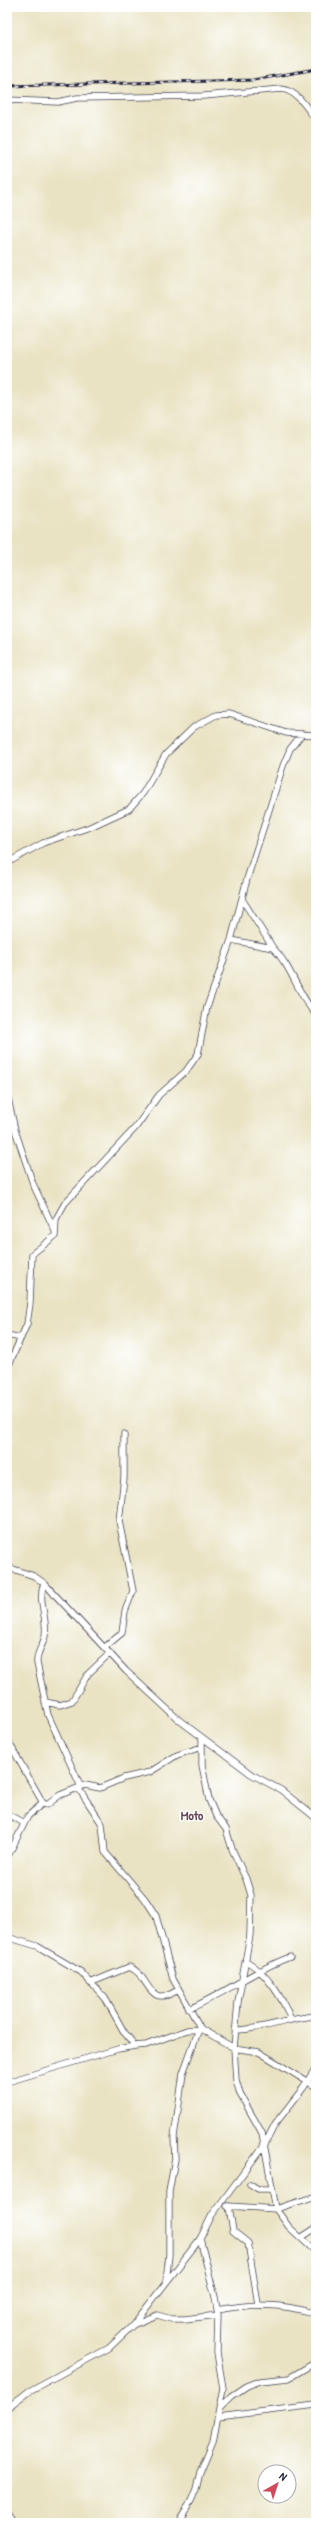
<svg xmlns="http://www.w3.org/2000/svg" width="323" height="2530" font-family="'Patrick Hand',sans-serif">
  <rect width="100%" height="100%" fill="#fff"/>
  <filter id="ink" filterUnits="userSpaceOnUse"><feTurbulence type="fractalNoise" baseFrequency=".025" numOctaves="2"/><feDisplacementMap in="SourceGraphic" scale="8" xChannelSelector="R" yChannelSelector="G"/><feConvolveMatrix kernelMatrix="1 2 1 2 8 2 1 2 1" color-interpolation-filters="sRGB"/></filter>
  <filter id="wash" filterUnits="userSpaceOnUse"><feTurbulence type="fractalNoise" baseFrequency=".012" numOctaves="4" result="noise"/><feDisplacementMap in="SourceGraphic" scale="16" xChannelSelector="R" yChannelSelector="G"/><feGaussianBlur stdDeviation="0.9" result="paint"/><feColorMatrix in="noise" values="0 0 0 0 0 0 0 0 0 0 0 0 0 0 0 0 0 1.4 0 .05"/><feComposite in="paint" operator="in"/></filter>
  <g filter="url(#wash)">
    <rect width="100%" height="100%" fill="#e9e3c3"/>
  </g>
  <g filter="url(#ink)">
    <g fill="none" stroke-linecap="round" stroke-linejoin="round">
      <defs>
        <path id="minor" d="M 7,100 L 58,102 L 77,98 L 204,96 L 281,89 C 298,91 306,107 316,120
          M 7,863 L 43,843 L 90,827 L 129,809 L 143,793 L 166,754 L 194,727 L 216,715 L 229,714 L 286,733 L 316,735
          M 242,899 L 273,948
          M 231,940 L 273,948 C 292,967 298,995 316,1015
          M 7,1094 L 15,1130 L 33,1184 L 55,1231
          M 7,1335 L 21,1338
          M 7,1369 L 27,1324 L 30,1303 L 32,1254 L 55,1236 L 56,1219 L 65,1203 L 136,1127 L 159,1095 L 186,1071 L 198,1054 L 207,1007 L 231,940 L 247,879 L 283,766 L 290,749 L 302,734
          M 7,1567 L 34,1576 L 44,1583 L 126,1671 L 179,1720 L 251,1774 L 281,1790 L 316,1818
          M 44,1583 C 37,1601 48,1618 45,1636 C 43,1646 36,1652 37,1663 L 48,1715 L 81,1787
          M 105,1647 L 122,1633 L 125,1611 L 133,1591 L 119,1521 L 124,1478 L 124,1434
          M 45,1702 L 60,1705 L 72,1701 L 88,1674 L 110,1653
          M 202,1738 L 202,1765 L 209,1800 L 216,1816 L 226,1829 L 232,1849 L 246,1879 L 251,1895 L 250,1935 L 238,2002 L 234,2048 L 236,2080 L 240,2094 L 262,2133 L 276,2209 L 289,2227 L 316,2252
          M 7,1739 L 43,1803
          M 79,1789 L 102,1824 L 105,1852 L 145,1899 L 156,1916 L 173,1979 L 201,2029
          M 7,1814 L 24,1823
          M 7,1858 L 28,1816 L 43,1803 L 47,1805 L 60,1795 L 85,1785 L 100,1788 L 124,1778 L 150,1772 L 177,1755 L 202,1747
          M 7,1937 L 37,1946 L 81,1972 L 105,1998 L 124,2032 L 135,2046 L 146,2045 L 187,2030 L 201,2029 L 234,2048 L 259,2052 L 316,2087
          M 246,1961 C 266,1972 283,1998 291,2020
          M 90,1983 L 129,1967 C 151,1975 146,2010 178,1990
          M 189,2009 C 224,1994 254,1970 290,1957
          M 235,2030 C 264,2030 288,2018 315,2016
          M 7,2082 L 118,2049 L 135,2046
          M 250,2184 L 258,2189 L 271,2189
          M 227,2206 L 276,2209 L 316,2196
          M 229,2206 L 233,2231 L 248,2243 L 258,2304
          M 302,2237 L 316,2228
          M 166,2282 L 169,2255 L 169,2192 L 175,2159 L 174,2137 L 179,2103 L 183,2073 L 199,2029
          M 217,2310 C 254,2303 280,2303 316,2314
          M 135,2324 L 157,2315 L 171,2319 L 185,2319 L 218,2315
          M 7,2408 L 29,2391 L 109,2348 L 133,2325 L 200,2239 L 212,2215 L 265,2144 L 275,2124 L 304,2087 L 316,2067
          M 220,2408 L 232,2396 L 247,2386 L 260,2381 L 289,2378 L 316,2362
          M 218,2417 L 316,2405
          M 7,2514 L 14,2523
          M 177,2523 L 191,2502 L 196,2490 L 200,2472 L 213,2441 L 223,2388 L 217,2353 L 218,2315 L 215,2297 L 200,2239"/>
      </defs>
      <use href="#minor" stroke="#403f4f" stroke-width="7"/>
      <use href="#minor" stroke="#fff" stroke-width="5.5"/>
      <defs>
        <path id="rail" d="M 7,86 L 253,80 L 316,69"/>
      </defs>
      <use href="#rail" stroke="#22223b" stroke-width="3"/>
      <use href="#rail" stroke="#fff" stroke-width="1.5" stroke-dasharray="4.5" stroke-linecap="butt"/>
    </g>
  </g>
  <g text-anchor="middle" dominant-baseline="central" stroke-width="3" stroke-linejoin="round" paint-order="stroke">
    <g font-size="13" font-weight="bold" fill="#694b57" stroke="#fff">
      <text x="192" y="1815">Moto</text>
    </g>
  </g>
  <rect width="323" height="2530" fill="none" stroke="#fff" stroke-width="24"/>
  <g transform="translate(277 2484) rotate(39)"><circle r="19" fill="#ffffff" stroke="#a7a7b1"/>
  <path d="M0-3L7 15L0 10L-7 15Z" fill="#d1495b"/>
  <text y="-6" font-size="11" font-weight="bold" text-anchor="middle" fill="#22223b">N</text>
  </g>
</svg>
